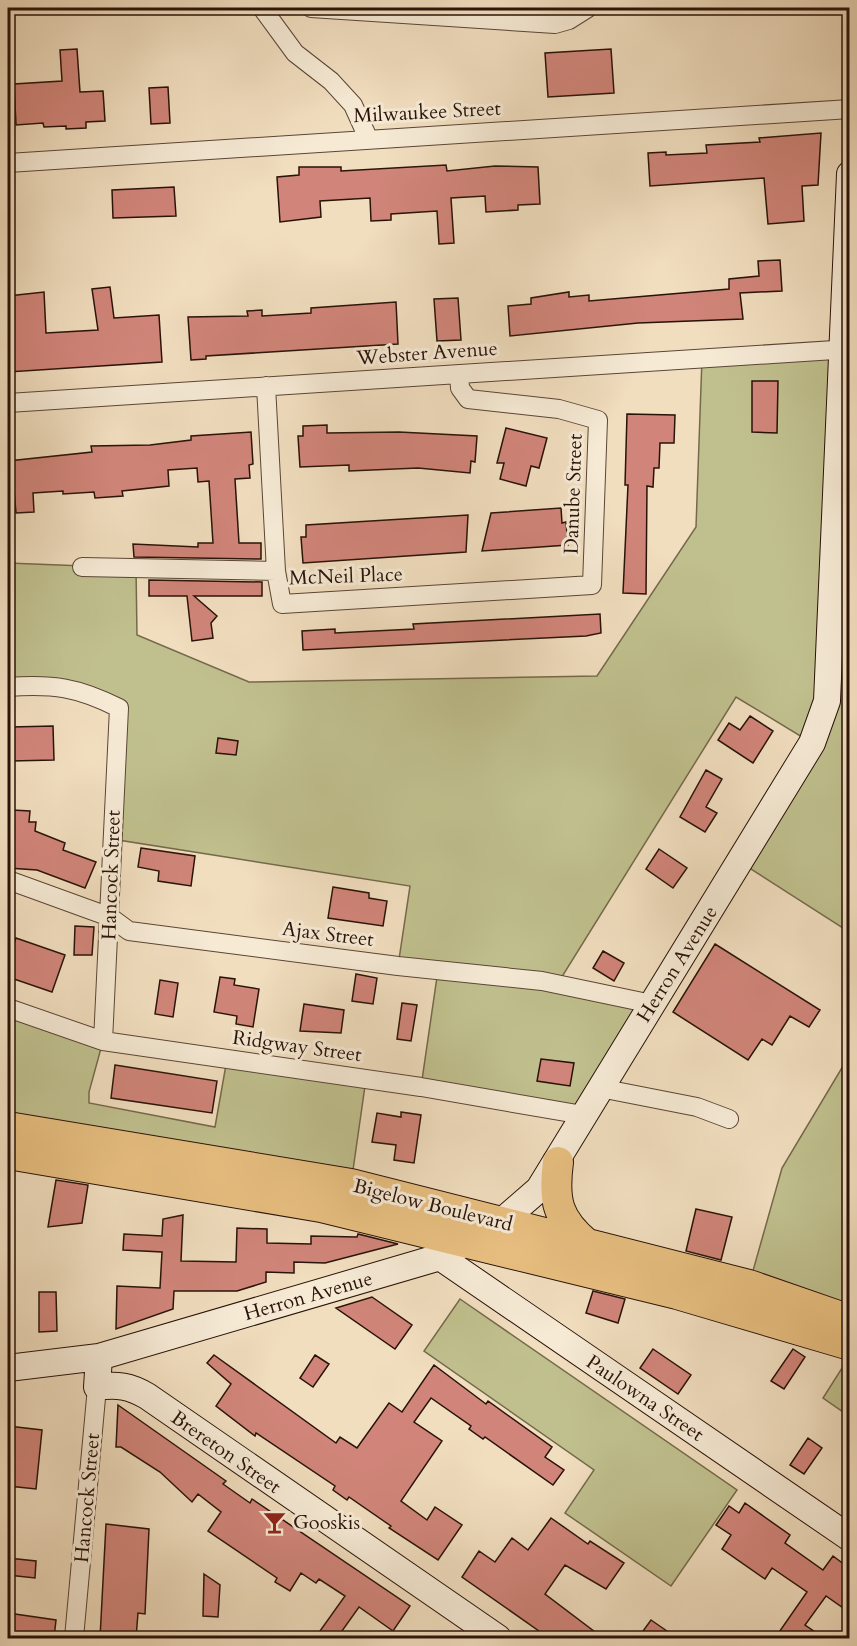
<svg xmlns="http://www.w3.org/2000/svg" width="857" height="1646" font-family="Cardo,serif">
  <rect width="100%" height="100%" fill="#f1debf"/>
  <filter id="stains"><feTurbulence type="fractalNoise" baseFrequency=".00333" numOctaves="4"/><feColorMatrix values="0 0 0 0 .2 0 0 0 0 .09 0 0 0 0 .02 0 0 0 .5 -.17"/></filter>
  <radialGradient id="worn" r=".72"><stop offset=".6" stop-color="#630" stop-opacity="0"/><stop offset="1" stop-color="#630" stop-opacity=".3"/></radialGradient>
  <path fill="#c0c08e" stroke="#74694b" stroke-width="1.5" d="M 849,356 L 849,932 L 740,862 L 812,743 L 736,697 L 558,983 L 652,1004 L 583,1115 L 421,1087 L 438,970 L 398,966 L 410,886 L 112,839 L 119,708 L 86,692 L 8,687 L 8,563 L 136,568 L 137,635 L 249,682 L 597,676 L 696,527 L 702,358 Z
    M 8,1007 L 103,1041 L 89,1092 L 89,1103 L 215,1127 L 227,1059 L 366,1079 L 351,1184 L 8,1127 Z
    M 849,1056 L 849,1320 L 749,1285 L 782,1168 Z
    M 460,1299 L 737,1490 L 671,1586 L 565,1513 L 594,1470 L 424,1351 Z
    M 849,1357 L 849,1416 L 823,1398 Z"/>
  <path fill="#d1857a" stroke="#291208" stroke-width="1.5" d="M 77,49 L 80,92 L 103,91 L 105,121 L 86,122 L 86,128 L 66,129 L 66,126 L 44,127 L 43,123 L 16,125 L 14,84 L 62,81 L 60,50 Z
    M 611,49 L 614,93 L 548,97 L 545,53 Z
    M 168,87 L 170,123 L 151,124 L 149,88 Z
    M 821,133 L 818,185 L 802,186 L 804,221 L 768,224 L 764,178 L 650,186 L 648,153 L 666,152 L 666,155 L 707,153 L 706,145 L 760,142 L 759,138 Z
    M 446,165 L 447,171 L 495,166 L 538,167 L 540,204 L 518,205 L 518,210 L 486,212 L 485,196 L 451,198 L 454,243 L 439,244 L 437,211 L 391,214 L 391,220 L 371,221 L 370,198 L 320,201 L 321,217 L 280,222 L 277,177 L 299,175 L 299,167 L 341,167 L 341,171 Z
    M 174,187 L 176,216 L 113,218 L 112,190 Z
    M 780,260 L 782,291 L 740,293 L 743,319 L 638,323 L 510,336 L 508,306 L 531,304 L 531,298 L 569,292 L 569,297 L 589,295 L 589,301 L 729,289 L 729,279 L 759,276 L 758,261 Z
    M 110,287 L 114,318 L 159,315 L 162,362 L 8,372 L 8,296 L 44,292 L 46,333 L 98,330 L 92,289 Z
    M 458,298 L 461,340 L 437,341 L 434,299 Z
    M 396,302 L 398,344 L 206,356 L 206,359 L 191,360 L 188,317 L 248,316 L 247,311 L 262,310 L 262,316 L 311,313 L 311,308 Z
    M 752,381 L 778,381 L 777,433 L 752,432 Z
    M 627,414 L 675,415 L 674,443 L 660,443 L 659,468 L 654,468 L 653,487 L 647,486 L 646,594 L 623,593 L 628,485 L 625,485 Z
    M 327,425 L 327,433 L 399,432 L 477,436 L 475,462 L 471,461 L 470,473 L 418,468 L 349,471 L 349,465 L 300,467 L 298,436 L 303,436 L 303,426 Z
    M 506,428 L 547,438 L 539,468 L 531,466 L 526,486 L 500,479 L 504,463 L 497,463 Z
    M 251,432 L 253,464 L 249,465 L 250,478 L 235,479 L 239,543 L 261,543 L 261,559 L 134,557 L 133,544 L 198,547 L 198,543 L 213,543 L 209,481 L 198,482 L 197,468 L 168,470 L 169,486 L 122,491 L 123,496 L 95,498 L 94,492 L 63,494 L 63,491 L 33,493 L 34,512 L 16,513 L 14,490 L 8,490 L 8,461 L 92,452 L 91,446 L 150,445 L 191,440 L 191,436 Z
    M 561,508 L 562,523 L 566,522 L 568,545 L 482,551 L 491,513 Z
    M 468,515 L 466,552 L 303,563 L 301,537 L 306,537 L 306,525 Z
    M 149,580 L 262,582 L 262,596 L 194,596 L 217,616 L 211,623 L 213,638 L 192,641 L 187,596 L 149,596 Z
    M 600,614 L 601,633 L 586,636 L 303,650 L 302,631 L 335,629 L 335,633 L 414,629 L 413,624 Z
    M 750,716 L 773,731 L 753,763 L 718,740 L 729,723 L 740,730 Z
    M 53,726 L 54,760 L 11,761 L 11,727 Z
    M 218,738 L 238,741 L 236,755 L 216,753 Z
    M 706,770 L 722,779 L 706,807 L 717,813 L 705,832 L 680,817 Z
    M 12,810 L 30,811 L 29,822 L 36,822 L 35,831 L 65,843 L 63,850 L 96,862 L 85,888 L 37,870 L 8,868 Z
    M 141,848 L 195,856 L 191,886 L 158,881 L 159,871 L 138,867 Z
    M 659,849 L 687,868 L 673,888 L 646,869 Z
    M 333,887 L 369,893 L 369,898 L 387,901 L 383,926 L 328,918 Z
    M 75,926 L 94,927 L 92,955 L 74,955 Z
    M 16,938 L 65,955 L 52,992 L 8,977 L 8,962 Z
    M 715,944 L 820,1010 L 809,1027 L 790,1016 L 772,1045 L 762,1039 L 748,1060 L 673,1012 Z
    M 603,951 L 624,963 L 614,981 L 593,968 Z
    M 356,974 L 377,978 L 373,1004 L 352,1001 Z
    M 220,977 L 235,979 L 234,985 L 259,989 L 253,1027 L 236,1024 L 237,1016 L 214,1012 Z
    M 160,980 L 178,983 L 173,1017 L 155,1014 Z
    M 402,1003 L 417,1005 L 411,1041 L 397,1039 Z
    M 304,1004 L 344,1010 L 341,1033 L 300,1031 Z
    M 541,1059 L 574,1063 L 570,1086 L 537,1081 Z
    M 115,1065 L 217,1081 L 212,1113 L 111,1098 Z
    M 401,1112 L 421,1115 L 414,1163 L 394,1160 L 396,1145 L 372,1142 L 377,1113 L 401,1117 Z
    M 56,1180 L 88,1185 L 82,1223 L 48,1227 Z
    M 696,1209 L 732,1217 L 721,1260 L 686,1251 Z
    M 183,1215 L 181,1261 L 236,1262 L 237,1228 L 267,1229 L 267,1243 L 311,1244 L 311,1236 L 357,1237 L 358,1234 L 398,1244 L 325,1263 L 294,1262 L 294,1273 L 266,1272 L 266,1282 L 237,1291 L 174,1291 L 173,1309 L 116,1329 L 117,1286 L 160,1288 L 162,1252 L 123,1250 L 124,1234 L 162,1236 L 163,1219 Z
    M 593,1291 L 625,1299 L 618,1323 L 586,1313 Z
    M 39,1292 L 56,1292 L 57,1331 L 39,1332 Z
    M 372,1297 L 412,1325 L 395,1349 L 336,1308 Z
    M 653,1349 L 691,1375 L 678,1394 L 640,1368 Z
    M 793,1349 L 805,1357 L 784,1389 L 771,1381 Z
    M 214,1355 L 336,1443 L 340,1437 L 357,1448 L 389,1403 L 402,1412 L 434,1365 L 486,1404 L 488,1401 L 552,1447 L 545,1457 L 564,1470 L 553,1485 L 485,1437 L 483,1439 L 469,1429 L 471,1426 L 431,1398 L 414,1422 L 442,1441 L 401,1501 L 427,1520 L 435,1507 L 462,1525 L 438,1560 L 389,1528 L 391,1526 L 349,1497 L 347,1500 L 333,1490 L 335,1486 L 256,1433 L 255,1436 L 216,1406 L 231,1384 L 207,1363 Z
    M 315,1355 L 329,1364 L 313,1387 L 300,1378 Z
    M 118,1405 L 226,1481 L 223,1484 L 250,1503 L 252,1499 L 410,1606 L 393,1631 L 359,1607 L 337,1638 L 315,1638 L 345,1596 L 319,1579 L 316,1583 L 301,1573 L 290,1591 L 275,1582 L 277,1578 L 208,1531 L 221,1512 L 198,1494 L 192,1502 L 160,1472 L 121,1447 L 116,1447 Z
    M 8,1426 L 42,1430 L 36,1489 L 8,1486 Z
    M 808,1438 L 822,1448 L 804,1474 L 790,1465 Z
    M 745,1503 L 790,1535 L 785,1543 L 823,1570 L 833,1556 L 849,1568 L 849,1612 L 826,1596 L 805,1625 L 824,1638 L 775,1638 L 807,1592 L 772,1568 L 765,1579 L 722,1549 L 731,1535 L 716,1525 L 729,1506 L 739,1513 Z
    M 551,1518 L 588,1544 L 590,1541 L 624,1563 L 606,1589 L 565,1565 L 545,1594 L 603,1638 L 549,1638 L 462,1577 L 479,1551 L 495,1562 L 512,1538 L 528,1550 Z
    M 106,1524 L 149,1529 L 145,1614 L 138,1613 L 136,1638 L 100,1638 Z
    M 8,1558 L 36,1561 L 35,1578 L 8,1575 Z
    M 204,1574 L 220,1585 L 218,1617 L 203,1616 Z
    M 8,1613 L 56,1620 L 54,1638 L 8,1638 Z
    M 651,1620 L 677,1638 L 638,1638 Z"/>
  <g fill="none" stroke-linecap="round" stroke-linejoin="round">
    <defs>
      <path id="street" d="M 262,8 L 295,53 L 331,81 L 353,105 L 368,138
        M 311,8 L 555,24 L 569,20 L 588,8
        M 8,163 L 850,109
        M 266,386 L 276,571 L 282,604 L 592,585 L 598,420 L 559,409 L 468,399 L 460,388 L 459,374
        M 8,403 L 850,349
        M 82,567 L 276,571
        M 8,687 C 54,684 77,687 119,708 L 103,1041
        M 8,880 L 110,917 L 129,931 L 398,966 L 542,981 L 652,1004
        M 8,1008 L 103,1041 L 421,1087 L 583,1115
        M 600,1088 L 697,1107 L 729,1119
        M 74,1638 L 97,1387"/>
      <path id="secondary" d="M 440,1257 L 850,1538
        M 99,1357 L 97,1387 C 117,1384 130,1386 147,1396 L 498,1638
        M 8,1368 L 99,1357 L 440,1257 L 501,1222 L 539,1189 L 812,743 L 827,701 L 850,174"/>
      <path id="primary" d="M 8,1127 L 351,1184 L 749,1285 L 850,1320
        M 8,1154 L 321,1207 L 677,1294 L 850,1345
        M 558,1162 C 553,1200 557,1219 587,1244"/>
    </defs>
    <use href="#street" stroke="#5b4536" stroke-width="20"/>
    <use href="#secondary" stroke="#291208" stroke-width="28"/>
    <use href="#primary" stroke="#291208" stroke-width="32"/>
    <use href="#street" stroke="#f6ead5" stroke-width="18"/>
    <use href="#secondary" stroke="#f6ead5" stroke-width="26"/>
    <use href="#primary" stroke="#e8bf80" stroke-width="30"/>
  </g>
  <defs>
    <symbol id="bar-bare" viewBox="-9 -9 18 18"><path d="M-6-5H6L.8 .8V4.5H3.5V6h-7V4.5H-.8V.8Z" fill="#8f2418" stroke="#f6ead5" stroke-width="2.5" paint-order="stroke"/></symbol>
  </defs>
  <g fill-rule="evenodd">
    <use href="#bar-bare" x="258" y="1506" width="33" height="33"/>
  </g>
  <g text-anchor="middle" dominant-baseline="central" stroke-width="6" stroke-linejoin="round" paint-order="stroke">
    <g font-size="20" fill="#291208" stroke="#f6ead5">
      <text transform="translate(427 112) rotate(-3)">Milwaukee Street</text>
      <text transform="translate(427 353) rotate(-4)">Webster Avenue</text>
      <text transform="translate(573 494) rotate(-88)">Danube Street</text>
      <text transform="translate(346 576) rotate(-2)">McNeil Place</text>
      <text transform="translate(111 875) rotate(-88)">Hancock Street</text>
      <text transform="translate(328 934) rotate(7)">Ajax Street</text>
      <text transform="translate(677 964) rotate(-58)">Herron Avenue</text>
      <text transform="translate(297 1046) rotate(8)">Ridgway Street</text>
      <text transform="translate(433 1205) rotate(14)">Bigelow Boulevard</text>
      <text transform="translate(308 1296) rotate(-16)">Herron Avenue</text>
      <text transform="translate(645 1398) rotate(34)">Paulowna Street</text>
      <text transform="translate(226 1452) rotate(35)">Brereton Street</text>
      <text transform="translate(87 1498) rotate(-85)">Hancock Street</text>
    </g>
    <g font-size="20" fill="#291208" stroke="#f6ead5" text-anchor="start">
      <text x="293" y="1522">Gooskis</text>
    </g>
  </g>
  <rect width="857" height="1646" fill="none" stroke="#f1debf" stroke-width="30"/>
  <rect x="9" y="9" width="839" height="1628" fill="none" stroke="#291208" stroke-width="3"/>
  <rect x="15" y="15" width="827" height="1616" fill="none" stroke="#291208" stroke-width="1.5"/>
  <rect width="100%" height="100%" filter="url(#stains)"/>
  <rect width="100%" height="100%" fill="url(#worn)"/>
</svg>
